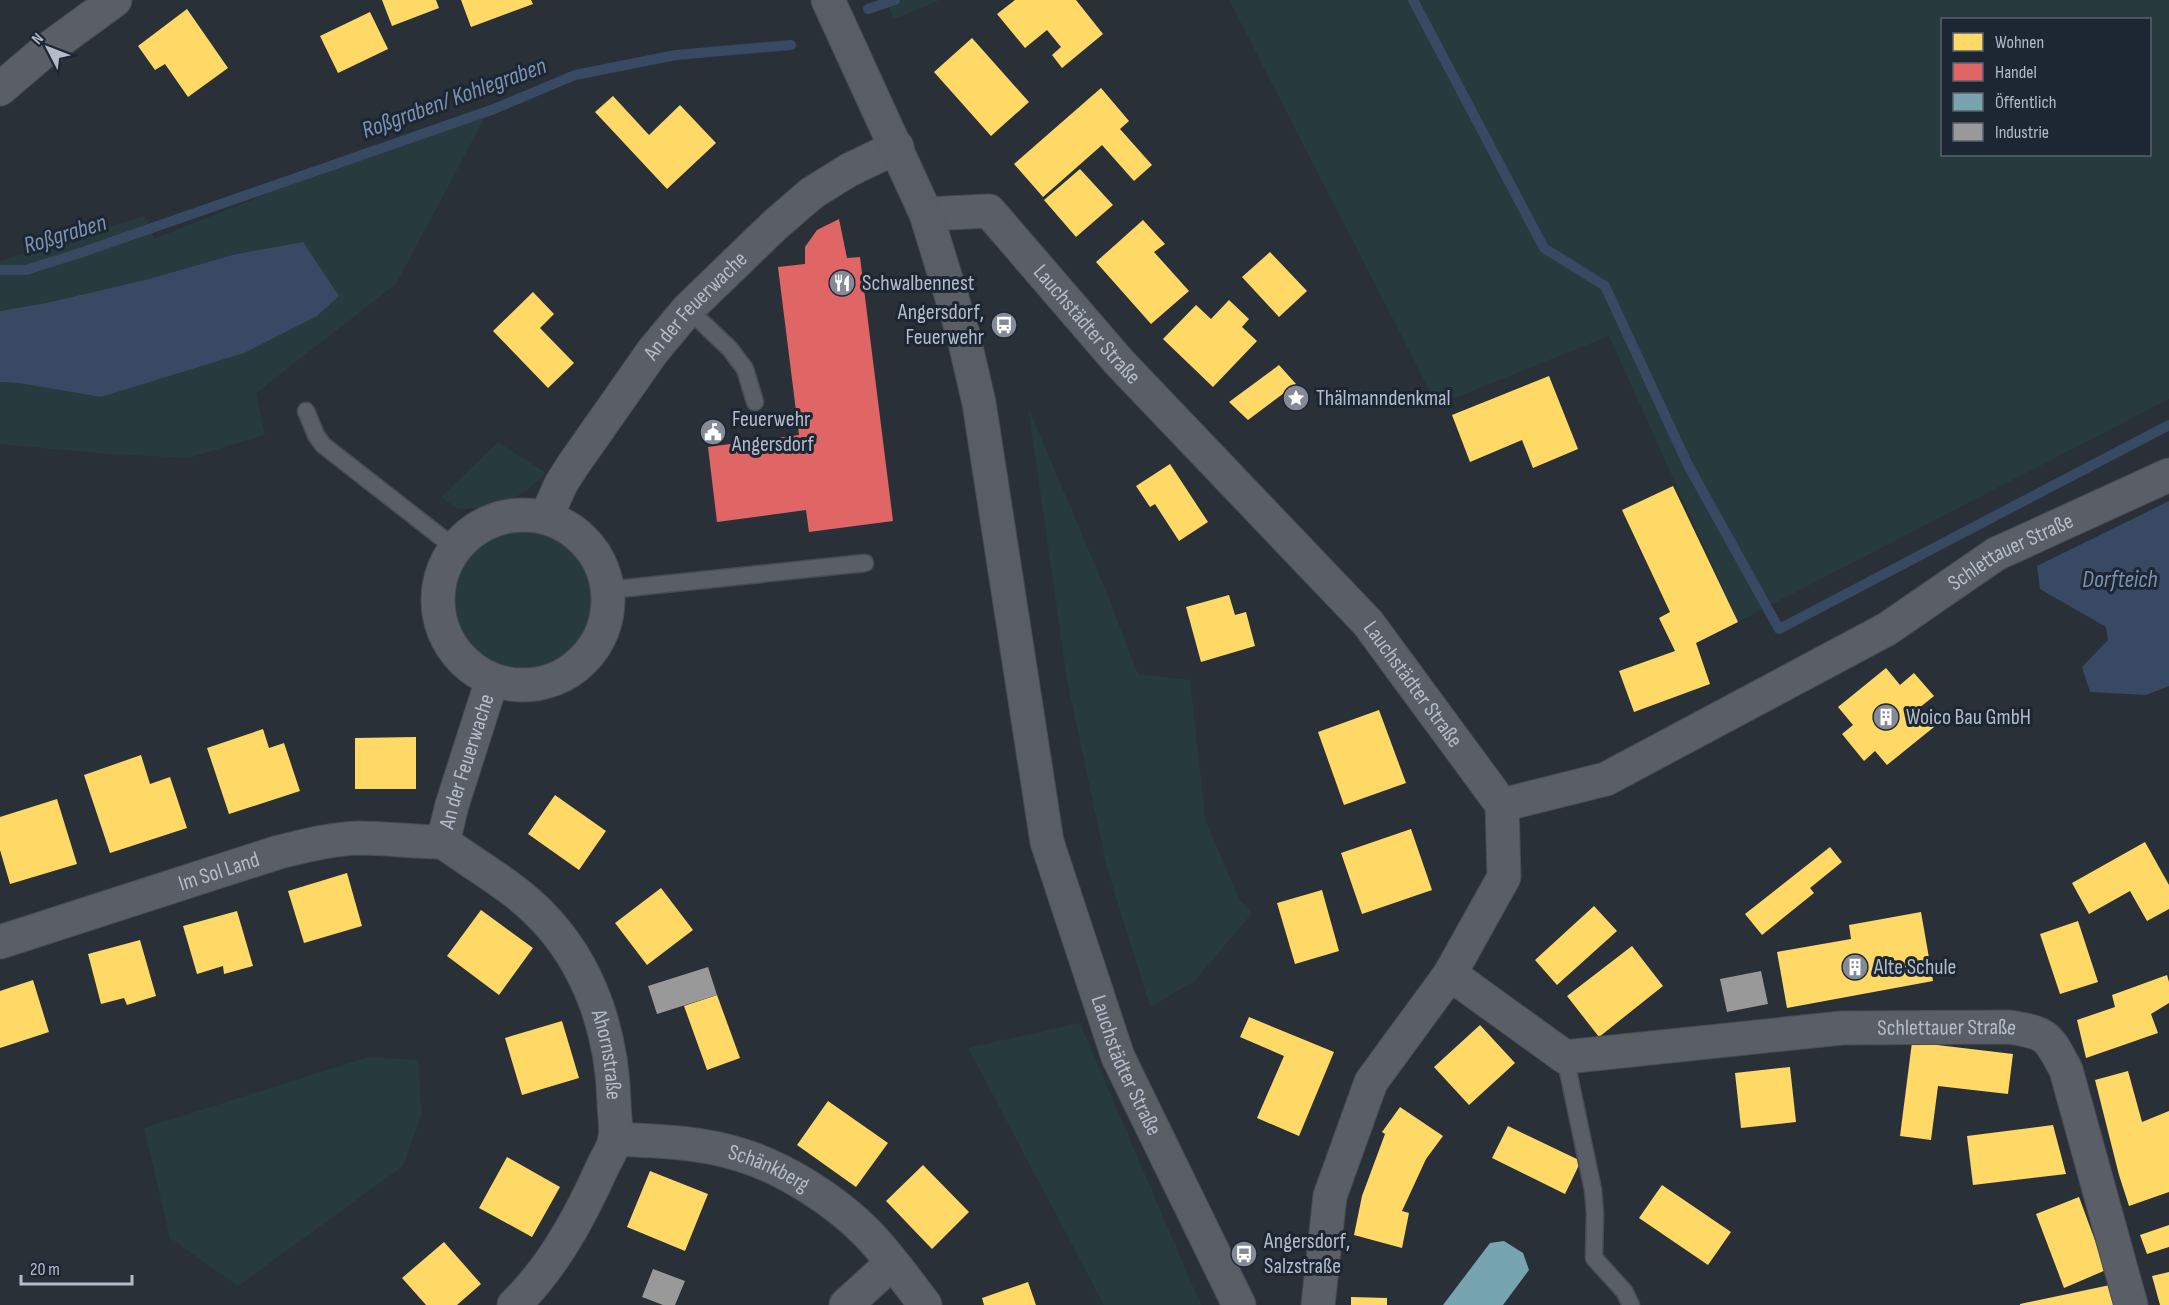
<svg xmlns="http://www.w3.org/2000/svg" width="2169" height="1305" font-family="'Sofia Sans Condensed',sans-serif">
  <rect width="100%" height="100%" fill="#2a3038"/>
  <path fill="#273a3e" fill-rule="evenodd" d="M 887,0 L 940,0 L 893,20 Z
    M 1229,0 L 2169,0 L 2169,399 L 1738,622 L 1609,336 L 1437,405 ZM 1942,20 L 2150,20 L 2150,154 L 1942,154 Z
    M 492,104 L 396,284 L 256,393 L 265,435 L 188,458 L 108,454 L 0,444 L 0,382 L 18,383 L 101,397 L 161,377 L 303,242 L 236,254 L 149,279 L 46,303 L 0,311 L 0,261 L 145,216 L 154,239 Z
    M 1028,407 L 1104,586 L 1138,674 L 1190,680 L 1206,822 L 1239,899 L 1252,913 L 1195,981 L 1150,1007 L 1107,868 L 1067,680 Z
    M 498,442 L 546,473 L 524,493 L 492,507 L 458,509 L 441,497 Z
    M452 600a71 71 0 1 1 142 0a71 71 0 1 1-142 0Z
    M 1080,1023 L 1201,1305 L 1104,1305 L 968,1048 Z
    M 368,1057 L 418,1060 L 422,1114 L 403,1166 L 238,1286 L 170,1238 L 144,1128 Z"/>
  <path fill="#384963" d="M 303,242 L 339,296 L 317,316 L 244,353 L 101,397 L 18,383 L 0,382 L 0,311 L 46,303 L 149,279 L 236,254 Z
    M 2169,501 L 2169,686 L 2146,695 L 2090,692 L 2082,667 L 2108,640 L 2106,627 L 2040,589 L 2037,566 Z"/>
  <path fill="#ffd966" d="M 382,0 L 436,0 L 439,8 L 392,26 Z
    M 461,0 L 531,0 L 533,4 L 471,27 Z
    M 1015,0 L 1076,0 L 1103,34 L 1062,68 L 1052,55 L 1061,47 L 1047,30 L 1025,48 L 997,14 Z
    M 187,9 L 228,68 L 188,97 L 165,64 L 155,70 L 138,46 Z
    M 370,12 L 388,49 L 338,73 L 320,36 Z
    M 972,38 L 1029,102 L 991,136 L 934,72 Z
    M 1101,88 L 1129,121 L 1120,129 L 1152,165 L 1134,181 L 1102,145 L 1043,197 L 1014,164 Z
    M 613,96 L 649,135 L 680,105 L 716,143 L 667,189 L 595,112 Z
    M 1080,169 L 1113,205 L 1076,237 L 1044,200 Z
    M 1143,220 L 1165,244 L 1154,252 L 1189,291 L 1151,324 L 1096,262 Z
    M 1270,252 L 1307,291 L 1279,317 L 1242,277 Z
    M 533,292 L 554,314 L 540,328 L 574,363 L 548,388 L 493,331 Z
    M 1229,300 L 1249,319 L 1242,327 L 1257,341 L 1213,387 L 1163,339 L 1196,305 L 1211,319 Z
    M 1279,365 L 1296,384 L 1248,420 L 1229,402 Z
    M 1549,376 L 1578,449 L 1533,468 L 1522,440 L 1470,462 L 1452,415 Z
    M 1170,464 L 1208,522 L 1179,541 L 1155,504 L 1150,507 L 1136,486 Z
    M 1673,486 L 1738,622 L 1696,643 L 1710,684 L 1634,712 L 1619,671 L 1675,651 L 1659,618 L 1670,612 L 1622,510 Z
    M 1229,595 L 1235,615 L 1246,612 L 1255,646 L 1201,662 L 1186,607 Z
    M 1886,668 L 1900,685 L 1914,673 L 1934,696 L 1919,708 L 1934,727 L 1887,765 L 1875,751 L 1864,761 L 1842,734 L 1853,725 L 1838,707 Z
    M 1379,710 L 1406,783 L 1344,805 L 1318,732 Z
    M 263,729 L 269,748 L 284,743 L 300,791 L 229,814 L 207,748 Z
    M 416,737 L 416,789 L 355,789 L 355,738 Z
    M 141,755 L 150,784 L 170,777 L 187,828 L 110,853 L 84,775 Z
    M 555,795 L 606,831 L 579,870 L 528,834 Z
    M 57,799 L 77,864 L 10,884 L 0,850 L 0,817 Z
    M 1411,829 L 1432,890 L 1362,914 L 1341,853 Z
    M 2145,842 L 2169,885 L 2169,909 L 2147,921 L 2130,891 L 2089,914 L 2072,883 Z
    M 1830,847 L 1842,862 L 1810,888 L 1814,893 L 1762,935 L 1745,914 Z
    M 347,873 L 362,926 L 304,943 L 288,891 Z
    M 661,888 L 693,930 L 647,965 L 615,923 Z
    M 1322,890 L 1339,951 L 1295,964 L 1277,903 Z
    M 1594,906 L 1617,931 L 1557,985 L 1535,960 Z
    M 481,910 L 533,948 L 499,995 L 447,956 Z
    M 237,911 L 253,966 L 224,974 L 223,966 L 197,974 L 183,926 Z
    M 1921,912 L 1933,981 L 1787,1008 L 1777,952 L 1851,939 L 1849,925 Z
    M 2078,921 L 2098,982 L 2060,994 L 2040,934 Z
    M 140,940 L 156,996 L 127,1005 L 124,998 L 101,1004 L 88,954 Z
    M 1632,946 L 1663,986 L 1599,1037 L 1567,996 Z
    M 2167,975 L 2169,982 L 2169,1003 L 2151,1014 L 2158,1033 L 2086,1058 L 2077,1020 L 2115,1007 L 2112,995 Z
    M 33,980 L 49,1032 L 0,1048 L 0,991 Z
    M 717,995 L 740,1058 L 707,1070 L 684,1006 Z
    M 1249,1017 L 1334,1052 L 1299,1136 L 1257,1118 L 1284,1056 L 1240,1037 Z
    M 562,1021 L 579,1078 L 522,1095 L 505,1038 Z
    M 1480,1025 L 1515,1063 L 1469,1105 L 1434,1067 Z
    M 1912,1042 L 2013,1054 L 2008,1094 L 1938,1086 L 1931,1140 L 1900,1136 Z
    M 1790,1067 L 1796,1122 L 1741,1128 L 1735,1073 Z
    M 2128,1071 L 2142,1122 L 2169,1111 L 2169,1192 L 2129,1206 L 2119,1175 L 2095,1080 Z
    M 828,1101 L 888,1143 L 856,1187 L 797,1145 Z
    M 1400,1107 L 1443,1136 L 1426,1159 L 1402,1211 L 1409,1213 L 1402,1248 L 1354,1235 L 1362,1196 L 1385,1134 L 1382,1132 Z
    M 2053,1125 L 2066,1174 L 1973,1185 L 1967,1136 Z
    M 1508,1126 L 1581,1161 L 1565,1194 L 1492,1158 Z
    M 507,1157 L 560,1187 L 532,1237 L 479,1208 Z
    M 923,1165 L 969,1212 L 932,1249 L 886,1201 Z
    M 650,1171 L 708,1194 L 685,1251 L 627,1227 Z
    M 1662,1185 L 1731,1232 L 1708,1265 L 1639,1218 Z
    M 2079,1197 L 2106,1270 L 2064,1288 L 2036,1214 Z
    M 2169,1225 L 2169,1247 L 2147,1254 L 2140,1235 Z
    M 444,1242 L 481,1284 L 457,1305 L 426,1305 L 402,1278 Z
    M 2169,1272 L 2169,1305 L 2160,1305 L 2152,1276 Z
    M 1028,1282 L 1036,1305 L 984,1305 L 982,1298 Z
    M 2110,1285 L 2114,1305 L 2020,1305 L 2020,1304 Z
    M 1351,1297 L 1387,1298 L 1387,1305 L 1351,1305 Z"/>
  <path fill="#e06666" d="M 839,219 L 847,258 L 860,257 L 893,521 L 809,532 L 806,510 L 717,522 L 708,447 L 799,435 L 778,267 L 805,264 L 805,247 L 817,230 Z"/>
  <path fill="#76a5af" d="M 1504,1241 L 1523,1253 L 1529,1270 L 1503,1305 L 1443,1305 L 1490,1243 Z"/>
  <path fill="#999" d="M 708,967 L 717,995 L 657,1014 L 648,986 Z
    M 1761,971 L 1768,1004 L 1727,1012 L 1720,979 Z
    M 653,1269 L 685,1281 L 675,1305 L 663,1305 L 642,1297 Z"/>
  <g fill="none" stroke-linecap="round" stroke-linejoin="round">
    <path stroke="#384963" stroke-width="10" d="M 1413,0 L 1544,248 L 1605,286 L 1688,465 L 1779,629 L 2169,425
      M 868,9 L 895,0
      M 0,270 L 26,270 L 80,253 L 494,109 L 575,75 L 676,55 L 791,45"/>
    <defs>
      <path id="service" d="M 688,309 L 730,349 L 745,369 L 755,402
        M 306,411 L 316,435 L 323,445 L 455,548
        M 608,590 L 865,563
        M 1565,1057 L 1593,1190 L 1595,1213 L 1594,1258 L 1624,1291 L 1631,1305"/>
      <g id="minor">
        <path d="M 0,89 L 41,54 L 115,0"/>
        <path id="s1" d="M 926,214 L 989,211 L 1119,362 L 1368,623 L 1502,805 L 1504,877 L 1450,974 L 1371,1082 L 1330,1196 L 1318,1305"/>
        <circle cx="523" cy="600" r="85"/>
        <path id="s2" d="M 546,517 L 561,484 L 573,465 L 653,351 L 688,309 L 776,224 L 812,193 L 849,170 L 897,147"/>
        <path id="s3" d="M 1502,805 L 1606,779 L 1887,629 L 1996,554 L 2169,475"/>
        <path id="s4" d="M 443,842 C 476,866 513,886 541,915 C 590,965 612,1033 614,1102 C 614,1113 617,1127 615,1138 C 614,1148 606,1159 602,1168 C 580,1217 553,1267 514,1305"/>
        <path id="s5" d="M 443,842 L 452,805 L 492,680"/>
        <path id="s6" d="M 0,942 L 279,852 C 305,846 331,839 358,838 C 386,838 415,842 443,842"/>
        <path id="s7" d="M 1450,974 L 1565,1057 L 1842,1028 L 2009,1027 C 2048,1033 2048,1036 2066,1070 L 2131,1305"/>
        <path id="s8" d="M 615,1139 C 657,1141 701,1142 741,1155 C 785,1168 837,1202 868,1234 C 889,1256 907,1281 925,1305"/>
        <path d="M 846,1305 L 892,1263"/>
      </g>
      <g id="secondary">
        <path id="s9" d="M 828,0 L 926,214 L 963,334 L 979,403 L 1047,842 L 1118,1057 L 1239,1305"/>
      </g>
    </defs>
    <use href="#service" stroke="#484c53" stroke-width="19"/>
    <use href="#minor" stroke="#484c53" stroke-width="35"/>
    <use href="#secondary" stroke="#484c53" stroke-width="35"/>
    <use href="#service" stroke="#5a5e66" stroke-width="16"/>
    <use href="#minor" stroke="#5a5e66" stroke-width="33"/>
    <use href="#secondary" stroke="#595d64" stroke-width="33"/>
  </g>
  <defs>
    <symbol id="restaurant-disc" viewBox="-11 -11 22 22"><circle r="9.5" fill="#848b96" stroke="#1d2633"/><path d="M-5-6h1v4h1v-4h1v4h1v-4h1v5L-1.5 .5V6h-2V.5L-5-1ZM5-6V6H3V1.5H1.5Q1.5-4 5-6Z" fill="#fff"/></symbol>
    <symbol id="bus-disc" viewBox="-11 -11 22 22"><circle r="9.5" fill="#848b96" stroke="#1d2633"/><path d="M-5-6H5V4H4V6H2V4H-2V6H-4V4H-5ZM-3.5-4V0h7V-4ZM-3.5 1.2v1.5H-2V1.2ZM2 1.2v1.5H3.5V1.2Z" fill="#fff"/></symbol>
    <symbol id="sight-disc" viewBox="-11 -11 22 22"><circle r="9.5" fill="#848b96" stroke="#1d2633"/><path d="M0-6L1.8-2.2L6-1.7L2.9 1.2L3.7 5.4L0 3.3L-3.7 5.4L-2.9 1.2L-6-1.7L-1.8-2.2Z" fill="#fff"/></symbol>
    <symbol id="civic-disc" viewBox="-11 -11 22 22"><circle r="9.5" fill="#848b96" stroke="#1d2633"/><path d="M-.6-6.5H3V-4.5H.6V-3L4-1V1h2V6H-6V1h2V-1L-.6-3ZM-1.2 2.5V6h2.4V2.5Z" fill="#fff"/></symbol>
    <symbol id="building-disc" viewBox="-11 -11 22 22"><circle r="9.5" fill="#848b96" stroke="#1d2633"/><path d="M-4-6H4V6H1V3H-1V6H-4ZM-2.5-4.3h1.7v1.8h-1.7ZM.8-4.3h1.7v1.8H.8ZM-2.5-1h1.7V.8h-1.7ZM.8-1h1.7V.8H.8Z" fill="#fff"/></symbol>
  </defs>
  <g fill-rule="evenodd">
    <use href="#restaurant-disc" x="827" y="268" width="30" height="30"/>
    <use href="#bus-disc" x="989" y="310" width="30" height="30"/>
    <use href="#sight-disc" x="1281" y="383" width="30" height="30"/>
    <use href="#civic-disc" x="698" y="417" width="30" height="30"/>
    <use href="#building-disc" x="1871" y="702" width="30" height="30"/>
    <use href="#building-disc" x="1840" y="952" width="30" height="30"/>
    <use href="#bus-disc" x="1229" y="1239" width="30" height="30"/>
  </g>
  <g text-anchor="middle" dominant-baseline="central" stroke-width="6" stroke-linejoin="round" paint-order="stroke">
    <g font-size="22" fill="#b4bcc9" stroke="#1d2633" text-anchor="start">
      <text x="862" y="283">Schwalbennest</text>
      <text x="984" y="312" text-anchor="end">Angersdorf,<tspan x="984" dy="25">Feuerwehr</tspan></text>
      <text x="1316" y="398">Thälmanndenkmal</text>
      <text x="732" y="419">Feuerwehr<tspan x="732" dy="25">Angersdorf</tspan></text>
      <text x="1906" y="717">Woico Bau GmbH</text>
      <text x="1874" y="967">Alte Schule</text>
      <text x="1264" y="1241">Angersdorf,<tspan x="1264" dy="25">Salzstraße</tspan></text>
    </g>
    <g font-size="22" fill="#b4bcc9" stroke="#1d2633">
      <text stroke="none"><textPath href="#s2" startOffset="260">An der Feuerwache</textPath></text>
      <text stroke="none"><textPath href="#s1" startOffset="213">Lauchstädter Straße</textPath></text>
      <text stroke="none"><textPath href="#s3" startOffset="572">Schlettauer Straße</textPath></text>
      <text stroke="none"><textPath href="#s1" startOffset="699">Lauchstädter Straße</textPath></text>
      <text stroke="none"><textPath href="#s5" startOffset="84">An der Feuerwache</textPath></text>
      <text stroke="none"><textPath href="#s6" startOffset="230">Im Sol Land</textPath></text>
      <text stroke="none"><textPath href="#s7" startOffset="525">Schlettauer Straße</textPath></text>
      <text stroke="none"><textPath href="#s4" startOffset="280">Ahornstraße</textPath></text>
      <text stroke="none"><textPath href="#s9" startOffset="1113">Lauchstädter Straße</textPath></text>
      <text stroke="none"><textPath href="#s8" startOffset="158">Schänkberg</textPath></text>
    </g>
    <g font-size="24" font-style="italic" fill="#7c92b1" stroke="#1d2633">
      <text transform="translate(454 98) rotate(-20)">Roßgraben/ Kohlegraben</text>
      <text transform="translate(65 234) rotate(-17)">Roßgraben</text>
      <text x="2120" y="579">Dorfteich</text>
    </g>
  </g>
  <rect x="1941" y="18" width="210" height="138" fill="#1d2633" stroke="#59626f" stroke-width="1.5"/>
  <rect x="1953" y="33" width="30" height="18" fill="#ffd966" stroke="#59626f" stroke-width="1.5"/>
  <text x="1995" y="48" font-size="18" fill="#b4bcc9">Wohnen</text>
  <rect x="1953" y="63" width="30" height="18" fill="#e06666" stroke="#59626f" stroke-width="1.5"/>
  <text x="1995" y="78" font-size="18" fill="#b4bcc9">Handel</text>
  <rect x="1953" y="93" width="30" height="18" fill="#76a5af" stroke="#59626f" stroke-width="1.5"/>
  <text x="1995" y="108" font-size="18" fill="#b4bcc9">Öffentlich</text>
  <rect x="1953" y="123" width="30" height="18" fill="#999999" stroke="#59626f" stroke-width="1.5"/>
  <text x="1995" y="138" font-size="18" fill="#b4bcc9">Industrie</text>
  <g transform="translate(48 48) rotate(312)" stroke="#1d2633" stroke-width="4.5" paint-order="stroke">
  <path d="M0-4.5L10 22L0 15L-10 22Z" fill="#b4bcc9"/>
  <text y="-9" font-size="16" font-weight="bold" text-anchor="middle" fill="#b4bcc9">N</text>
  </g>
  <path d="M21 1275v9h111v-9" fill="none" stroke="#b4bcc9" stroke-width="3"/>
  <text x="30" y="1275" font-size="18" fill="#b4bcc9" stroke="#1d2633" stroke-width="4.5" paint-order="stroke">20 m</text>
</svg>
